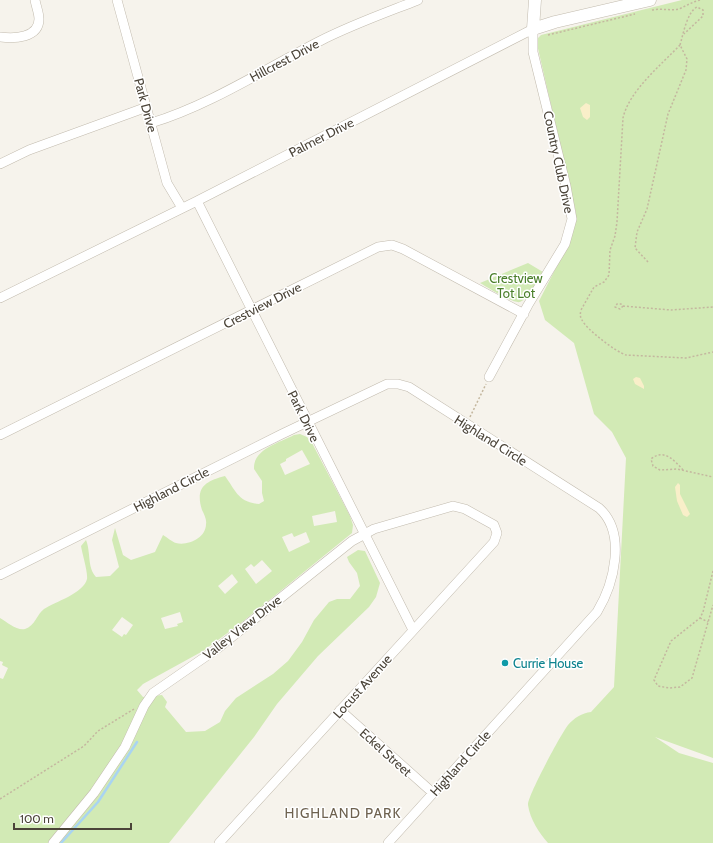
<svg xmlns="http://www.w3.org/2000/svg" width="713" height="843" font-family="Cabin,sans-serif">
  <rect width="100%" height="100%" fill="#f6f3ec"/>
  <path fill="#d2eab5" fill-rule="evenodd" d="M 682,0 L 713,0 L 713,758 L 655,737 L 679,753 L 713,763 L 713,843 L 548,843 C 539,833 530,819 528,805 C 527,797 561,734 568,725 C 574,718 582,713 591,712 L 614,687 L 626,458 L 612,432 L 594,414 L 574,343 L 545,320 L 539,301 L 562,256 L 576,213 L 536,40 L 541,35 Z
    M 528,263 L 543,272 C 537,280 530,298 520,302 C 513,304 487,287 480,283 Z
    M 300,434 L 307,437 L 312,443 L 350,516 L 353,525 L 352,533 L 241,623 L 203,651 L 143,684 L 137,690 L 143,697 L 162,695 L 167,702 L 165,707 L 186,732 L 205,731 L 220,722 L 225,711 L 236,698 L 273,674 L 288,661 L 302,642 L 314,620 L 329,602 L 337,599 L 350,599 L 360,586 L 357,573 L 349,562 L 347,557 L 358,550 L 365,551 L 380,583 L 376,597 L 369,607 L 318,656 L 277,704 L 254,737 L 169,843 L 0,843 L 0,678 L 3,679 L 8,668 L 2,665 L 3,662 L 0,661 L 0,618 C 7,622 17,631 25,629 C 35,626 37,614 44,609 C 55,602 84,593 87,579 C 88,572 82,553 81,546 L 86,540 C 91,552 87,567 96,577 L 110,576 L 119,567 L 112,540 L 115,528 L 123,555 L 131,560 L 155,552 L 163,535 C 167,537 172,542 176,543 C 188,546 206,538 206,524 C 207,520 204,514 202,510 C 195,488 205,481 225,476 C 236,491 238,502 259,504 L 264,501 L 262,493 L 262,481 L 254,469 C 253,449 279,443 294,435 ZM 302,450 L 310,464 L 285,475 L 280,464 L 286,461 L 286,459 ZM 335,511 L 337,522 L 314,526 L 312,516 ZM 306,532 L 310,542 L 289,552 L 282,537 L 292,533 L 294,537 ZM 262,560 L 272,571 L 256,584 L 245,569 L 251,564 L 254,567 ZM 232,574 L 238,582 L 225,594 L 218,586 ZM 180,612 L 183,622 L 177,624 L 178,626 L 165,629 L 161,618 ZM 122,617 L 133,625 L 126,635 L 124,634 L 122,637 L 112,630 Z"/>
  <path fill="#f9efc9" d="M 586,103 L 590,105 L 590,117 L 587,120 L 583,117 L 580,108 Z
    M 636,377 L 640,378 L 644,386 L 644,389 L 635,384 L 633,379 Z
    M 678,483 L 680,485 L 680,494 L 690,514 L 687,517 L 683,515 L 677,501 L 675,487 Z"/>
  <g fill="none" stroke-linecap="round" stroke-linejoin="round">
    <path stroke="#a9d4f2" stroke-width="2.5" d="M 61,843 L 98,802 L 137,742"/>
    <defs>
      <path id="minor" d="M 117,0 L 167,183 L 182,208
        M 0,37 C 14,39 39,38 39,19 C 39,13 36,6 35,0
        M 151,123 C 210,105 265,69 320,41 C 351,25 385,13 418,0
        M 0,164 L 29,150 L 147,107
        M 197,201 L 413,630
        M 0,298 L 197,201 L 533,29
        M 489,377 L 528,305 L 565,244 L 572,219 L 566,186 L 533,52 L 533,29
        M 0,435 L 378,247 L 392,245 L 403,249 L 524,314
        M 0,575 L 282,434 L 387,384 L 398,384 L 409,387 L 599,508 C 627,533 614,584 597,612 L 388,843
        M 340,710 L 433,793
        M 53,843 L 94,793 L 125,747 L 144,706 L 153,693 L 218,648 L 352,541 L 374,529 L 453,506 L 465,509 L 494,525 L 497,533 L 494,542 L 219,843"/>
      <path id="tertiary" d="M 533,29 L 555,22 L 650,0
        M 533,29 L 535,0"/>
    </defs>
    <use href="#minor" stroke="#c2bbae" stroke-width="10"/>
    <use href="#tertiary" stroke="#c2bbae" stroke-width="13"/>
    <path stroke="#c4b79f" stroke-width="1.5" stroke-dasharray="2 2" stroke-linecap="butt" d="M 652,10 C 661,8 671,11 679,9 C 686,6 692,2 700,0
      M 548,35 L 635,14
      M 680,45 C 661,65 629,91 623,118 L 617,222 L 615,236 L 610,250 L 609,275 L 604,282 L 594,287 L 581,310 C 580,314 580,317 582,320 C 586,329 616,352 626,355 L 686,358 L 713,352
      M 648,262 L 635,248 L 637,232 L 647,209 L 668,114 L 686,70 L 687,59 L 680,45 C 683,35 687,12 697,7 L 703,10 L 703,16 L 684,34
      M 623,306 L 620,309 L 615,307 L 617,304 L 621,304 L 623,306 L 671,310 L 713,307
      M 470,417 L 486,384
      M 683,470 C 675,461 664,448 651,459 L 653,466 L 660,470 L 677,469 L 713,477
      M 713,571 L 703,612 L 700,618 L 671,641 L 654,680 L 658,686 L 669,688 L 680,687 L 692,678 L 713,605
      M 700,618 L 708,622
      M 0,799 L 84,746 L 98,731 L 134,709"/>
    <use href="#minor" stroke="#fff" stroke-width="9"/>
    <use href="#tertiary" stroke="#fff" stroke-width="12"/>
  </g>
  <circle fill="#0f9aa8" stroke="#fff" stroke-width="1.5" cx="505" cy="663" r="4"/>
  <g text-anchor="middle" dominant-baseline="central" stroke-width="3" stroke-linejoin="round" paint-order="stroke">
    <g font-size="13" fill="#4b4439" stroke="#fff">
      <text transform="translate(284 60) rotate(-28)">Hillcrest Drive</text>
      <text transform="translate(146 105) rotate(75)">Park Drive</text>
      <text transform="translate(321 137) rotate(-27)">Palmer Drive</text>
      <text transform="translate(559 162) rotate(78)">Country Club Drive</text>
      <text transform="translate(262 305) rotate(-27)">Crestview Drive</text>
      <text transform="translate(304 416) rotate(64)">Park Drive</text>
      <text transform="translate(491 440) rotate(32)">Highland Circle</text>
      <text transform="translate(171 489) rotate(-27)">Highland Circle</text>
      <text transform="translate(242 627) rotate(-38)">Valley View Drive</text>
      <text transform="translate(362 686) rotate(-48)">Locust Avenue</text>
      <text transform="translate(386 752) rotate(42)">Eckel Street</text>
      <text transform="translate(460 763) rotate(-48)">Highland Circle</text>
    </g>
    <g font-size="13" fill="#4a7f2a" stroke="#fff">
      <text x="516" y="278">Crestview<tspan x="516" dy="15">Tot Lot</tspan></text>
    </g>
    <g font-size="13" fill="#0d838f" stroke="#fff" text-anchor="start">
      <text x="513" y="663">Currie House</text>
    </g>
    <g font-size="14" letter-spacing="1" fill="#6e6250" stroke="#fff">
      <text x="343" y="813">HIGHLAND PARK</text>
    </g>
  </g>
  <path d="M14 823v6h117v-6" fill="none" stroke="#4b4439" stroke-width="2"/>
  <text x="20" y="823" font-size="12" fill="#4b4439" stroke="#ffffff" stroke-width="3" paint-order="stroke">100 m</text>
</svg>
